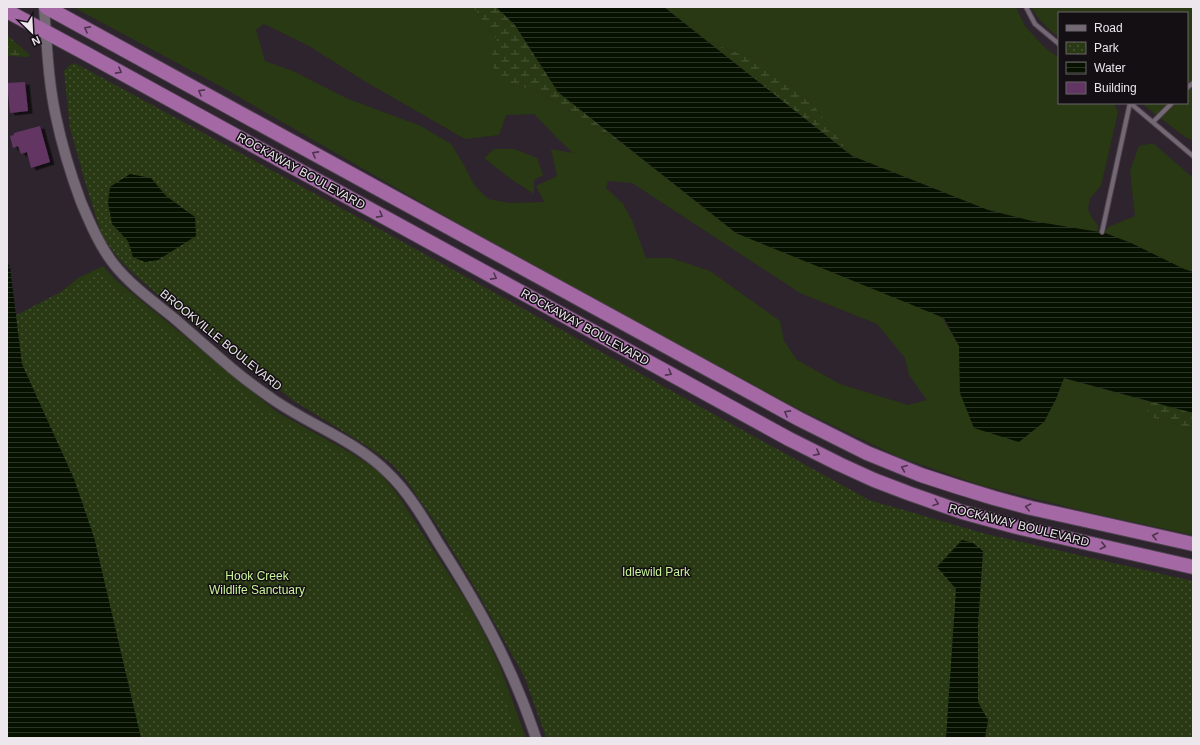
<svg xmlns="http://www.w3.org/2000/svg" width="1200" height="745" font-family="Helvetica,sans-serif">
  <defs>
    <pattern id="wetland-marsh" width="20" height="14" patternUnits="userSpaceOnUse"><rect width="20" height="14" fill="#293913"/><path d="M1 5h8M5 5V1M11 12h8M15 12V8" fill="none" stroke="#485636"/></pattern>
    <pattern id="park-dots" width="8" height="8" patternUnits="userSpaceOnUse"><rect width="8" height="8" fill="#293913"/><path d="M2 2h.1M6 6h.1" fill="none" stroke="#485636" stroke-width="1.8" stroke-linecap="round"/></pattern>
    <pattern id="water-rules" width="6" height="5" patternUnits="userSpaceOnUse"><rect width="6" height="5" fill="#061100"/><path d="M0 2.5h6" fill="none" stroke="#2b3426"/></pattern>
    <filter id="shadow"><feDropShadow dx="4.5" dy="2.5" stdDeviation="0" flood-color="#0009"/></filter>
  </defs>
  <rect width="100%" height="100%" fill="#2d242d"/>
  <path fill="#293913" fill-rule="evenodd" d="M 73,7 L 473,7 L 497,40 L 511,85 L 536,90 L 627,147 L 736,233 L 941,316 L 959,346 L 960,393 L 1056,399 L 1063,378 L 1141,399 L 1151,417 L 1193,429 L 1193,535 L 1092,513 L 980,485 L 899,457 L 794,407 L 677,344 L 438,212 L 220,86 ZM 264,24 L 309,46 L 366,82 L 465,139 L 499,135 L 506,115 L 534,114 L 558,139 L 573,153 L 551,149 L 557,176 L 536,186 L 544,202 L 509,203 L 488,199 L 474,185 L 464,165 L 451,144 L 421,126 L 346,98 L 293,71 L 265,61 L 256,30 ZM 608,181 L 632,183 L 800,293 L 877,324 L 905,358 L 909,375 L 927,400 L 908,405 L 840,384 L 797,360 L 784,341 L 780,321 L 710,271 L 671,258 L 646,258 L 632,220 L 623,204 L 606,188 Z
    M 664,7 L 1016,7 L 1025,26 L 1044,47 L 1059,58 L 1059,103 L 1114,103 L 1118,112 L 1101,186 L 1090,198 L 1088,209 L 1091,216 L 1098,226 L 1097,232 L 1032,221 L 988,210 L 852,156 L 810,101 L 761,61 L 708,42 Z
    M 1031,7 L 1193,7 L 1193,140 L 1185,137 L 1141,103 L 1187,103 L 1187,13 L 1059,13 L 1059,37 C 1048,29 1038,19 1031,7 Z
    M 1153,143 L 1193,178 L 1193,272 L 1184,269 L 1131,243 L 1105,233 L 1108,227 L 1135,216 L 1130,171 L 1139,146 Z
    M 494,149 L 514,149 L 537,158 L 543,175 L 534,180 L 534,194 L 511,179 L 484,158 Z
    M 103,266 L 116,280 L 277,412 L 351,453 L 378,471 L 396,492 L 467,602 L 486,637 L 501,669 L 526,738 L 512,738 L 46,304 L 78,278 Z"/>
  <path fill="url(#wetland-marsh)" d="M 473,7 L 496,7 L 515,25 L 558,92 L 627,147 L 536,90 L 511,85 L 489,63 L 497,40 Z
    M 7,35 L 30,55 L 28,57 L 7,56 Z
    M 708,42 L 761,61 L 810,101 L 852,156 Z
    M 1141,399 L 1193,412 L 1193,429 L 1151,417 Z"/>
  <path fill="url(#park-dots)" d="M 75,63 L 365,221 L 869,500 L 986,534 L 1193,581 L 1193,738 L 546,738 L 525,678 L 475,588 L 439,528 L 406,480 L 392,464 L 367,446 L 294,401 L 178,312 L 134,274 L 119,259 L 102,236 L 86,185 L 70,128 L 64,71 L 70,65 Z
    M 99,272 L 267,412 L 376,472 L 419,529 L 486,648 L 519,738 L 134,738 L 13,368 L 7,320 Z"/>
  <path fill="url(#water-rules)" d="M 496,7 L 664,7 L 852,156 L 988,210 L 1032,221 L 1105,233 L 1131,243 L 1184,269 L 1193,272 L 1193,413 L 1064,378 L 1056,399 L 1044,422 L 1019,442 L 974,428 L 960,393 L 959,346 L 944,318 L 736,233 L 558,92 L 515,25 Z
    M 130,174 L 151,178 L 166,196 L 195,217 L 196,236 L 158,260 L 145,262 L 133,257 L 128,241 L 112,224 L 108,203 L 110,187 Z
    M 7,262 L 10,267 L 22,364 L 74,479 L 94,537 L 141,738 L 7,738 Z
    M 962,540 L 973,543 L 983,551 L 978,625 L 978,702 L 988,720 L 985,738 L 946,738 L 956,589 L 937,567 Z"/>
  <path fill="#623663" filter="url(#shadow)" d="M 25,82 L 28,111 L 10,113 L 7,83 Z
    M 40,126 L 50,162 L 31,168 L 27,152 L 21,154 L 18,146 L 13,148 L 10,136 L 14,135 L 14,133 Z"/>
  <g fill="none" stroke-linecap="round" stroke-linejoin="round">
    <defs>
      <path id="service" d="M 1026,7 L 1035,24 L 1059,44
        M 1187,88 L 1193,83
        M 1130,103 L 1193,156
        M 1153,122 L 1172,103
        M 1102,232 L 1130,103"/>
      <path id="tertiary" d="M 44,7 C 47,44 48,81 56,117 C 62,146 71,175 81,202 C 90,223 99,245 113,263 C 129,284 154,302 175,319 C 206,346 237,375 271,398 C 309,425 355,440 388,473 C 409,493 424,519 439,544 C 470,592 499,642 520,695 C 526,709 531,724 536,738"/>
      <path id="trunk" d="M 46,7 L 799,419 L 867,453 L 921,475 L 958,487 L 994,498 L 1031,508 L 1193,544
        M 7,11 L 85,53 L 789,439 L 839,464 L 874,480 L 908,493 L 962,512 L 1017,527 L 1193,567"/>
    </defs>
    <use href="#service" stroke="#4a414a" stroke-width="6"/>
    <use href="#tertiary" stroke="#4a414a" stroke-width="12"/>
    <use href="#trunk" stroke="#4a414a" stroke-width="16"/>
    <use href="#service" stroke="#746874" stroke-width="4"/>
    <use href="#tertiary" stroke="#746874" stroke-width="10"/>
    <use href="#trunk" stroke="#a468a5" stroke-width="14"/>
  </g>
  <defs><path id="oneway-chevron" d="M-2-3.5L2.5 0L-2 3.5" fill="none" stroke-width="1.6" stroke-linecap="round" stroke-linejoin="round"/></defs>
  <g stroke="#4d334d">
    <use href="#oneway-chevron" transform="translate(87 29) rotate(-151)"/>
    <use href="#oneway-chevron" transform="translate(119 71) rotate(29)"/>
    <use href="#oneway-chevron" transform="translate(201 92) rotate(-151)"/>
    <use href="#oneway-chevron" transform="translate(315 154) rotate(-151)"/>
    <use href="#oneway-chevron" transform="translate(380 215) rotate(29)"/>
    <use href="#oneway-chevron" transform="translate(494 277) rotate(29)"/>
    <use href="#oneway-chevron" transform="translate(669 373) rotate(29)"/>
    <use href="#oneway-chevron" transform="translate(787 413) rotate(-151)"/>
    <use href="#oneway-chevron" transform="translate(817 453) rotate(27)"/>
    <use href="#oneway-chevron" transform="translate(904 468) rotate(-158)"/>
    <use href="#oneway-chevron" transform="translate(936 503) rotate(20)"/>
    <use href="#oneway-chevron" transform="translate(1028 507) rotate(-166)"/>
    <use href="#oneway-chevron" transform="translate(1155 536) rotate(-167)"/>
    <use href="#oneway-chevron" transform="translate(1103 546) rotate(13)"/>
  </g>
  <g text-anchor="middle" dominant-baseline="central" stroke-width="3" stroke-linejoin="round" paint-order="stroke">
    <g font-size="12" fill="#ede6ed" stroke="#130f13">
      <text transform="translate(301 171) rotate(29)">ROCKAWAY BOULEVARD</text>
      <text transform="translate(585 327) rotate(29)">ROCKAWAY BOULEVARD</text>
      <text transform="translate(221 340) rotate(39)">BROOKVILLE BOULEVARD</text>
      <text transform="translate(1019 525) rotate(14)">ROCKAWAY BOULEVARD</text>
    </g>
    <g font-size="12" fill="#cbf49b" stroke="#130f13">
      <text x="656" y="572">Idlewild Park</text>
      <text x="257" y="576">Hook Creek<tspan x="257" dy="14">Wildlife Sanctuary</tspan></text>
    </g>
  </g>
  <rect width="1200" height="745" fill="none" stroke="#ede6ed" stroke-width="16"/>
  <rect x="1058" y="12" width="130" height="92" fill="#130f13" stroke="#6a656a"/>
  <rect x="1066" y="25" width="20" height="6" fill="#746874" stroke="#6a656a"/>
  <text x="1094" y="32" font-size="12" fill="#ede6ed">Road</text>
  <rect x="1066" y="42" width="20" height="12" fill="url(#park-dots)" stroke="#6a656a"/>
  <text x="1094" y="52" font-size="12" fill="#ede6ed">Park</text>
  <rect x="1066" y="62" width="20" height="12" fill="url(#water-rules)" stroke="#6a656a"/>
  <text x="1094" y="72" font-size="12" fill="#ede6ed">Water</text>
  <rect x="1066" y="82" width="20" height="12" fill="#623663" stroke="#6a656a"/>
  <text x="1094" y="92" font-size="12" fill="#ede6ed">Building</text>
  <g transform="translate(32 32) rotate(156)" stroke="#130f13" stroke-width="3" paint-order="stroke">
  <path d="M0-3L7 15L0 10L-7 15Z" fill="#ede6ed"/>
  <text y="-6" font-size="11" font-weight="bold" text-anchor="middle" fill="#ede6ed">N</text>
  </g>
</svg>
